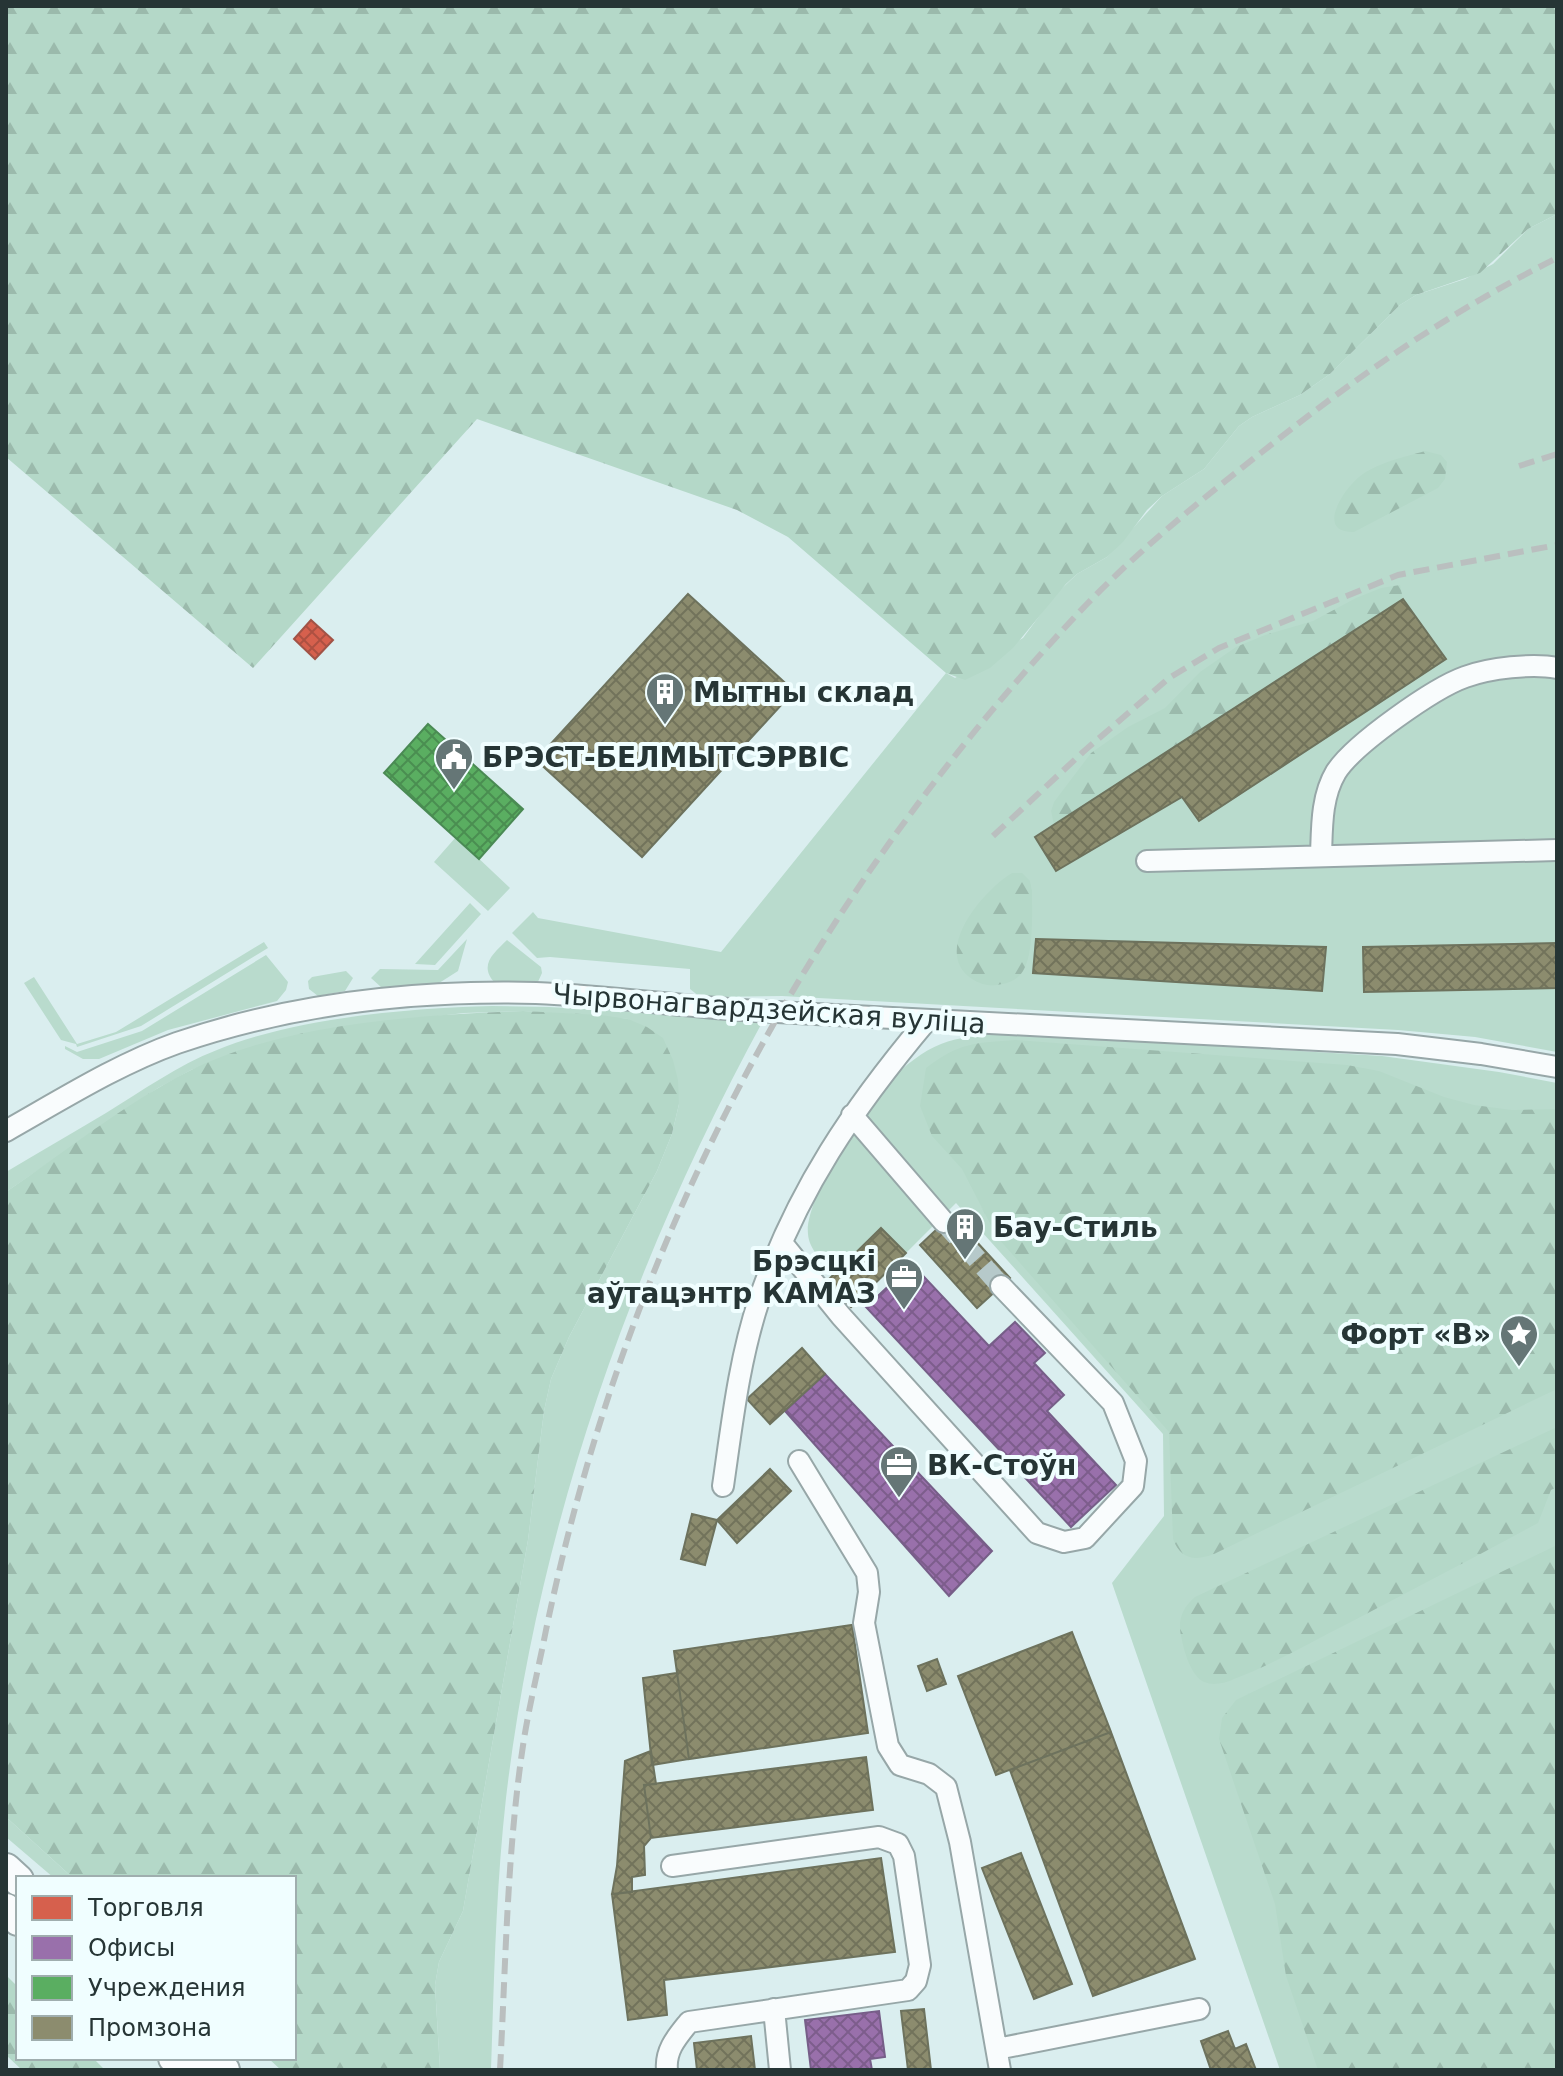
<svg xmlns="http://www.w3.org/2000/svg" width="1563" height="2076" font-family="'DejaVu Sans',sans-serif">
  <defs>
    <pattern id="forest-firs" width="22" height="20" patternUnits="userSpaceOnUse" patternTransform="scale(2)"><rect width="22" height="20" fill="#b4d8c8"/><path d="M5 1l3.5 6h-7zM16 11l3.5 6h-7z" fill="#9bbaac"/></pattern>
    <pattern id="shops-cross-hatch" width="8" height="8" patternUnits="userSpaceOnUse" patternTransform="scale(2)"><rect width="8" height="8" fill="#d6604d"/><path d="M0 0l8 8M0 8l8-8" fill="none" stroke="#ad5041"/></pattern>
    <pattern id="offices-cross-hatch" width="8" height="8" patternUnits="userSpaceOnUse" patternTransform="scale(2)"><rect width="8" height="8" fill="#9970ab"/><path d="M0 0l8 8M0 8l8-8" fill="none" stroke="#7d5d8c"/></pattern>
    <pattern id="public-cross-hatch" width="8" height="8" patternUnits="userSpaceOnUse" patternTransform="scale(2)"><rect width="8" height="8" fill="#5aae61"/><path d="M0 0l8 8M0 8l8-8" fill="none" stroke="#4a8e51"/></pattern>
    <pattern id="industry-cross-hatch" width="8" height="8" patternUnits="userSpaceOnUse" patternTransform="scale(2)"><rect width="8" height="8" fill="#8c8c6e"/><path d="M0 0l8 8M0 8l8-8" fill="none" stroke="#72735b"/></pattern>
  </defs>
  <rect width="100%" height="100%" fill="#daeeef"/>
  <path fill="#b9dbcd" d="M 1557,214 L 1557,1052 L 1475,1037 L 1398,1030 L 782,996 L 700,997 L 690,989 L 690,969 L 550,957 L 537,958 L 512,933 L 533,912 L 538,918 L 721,952 L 946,673 L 955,678 L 1023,638 L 1054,596 L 1077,574 L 1107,557 L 1162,496 L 1204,469 L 1239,426 L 1252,417 L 1300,395 L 1330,374 L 1400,305 L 1416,295 L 1465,279 L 1493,264 L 1528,229 Z
    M 456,837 L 510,888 L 488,911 L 434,862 Z
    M 470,903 L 481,914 L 435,965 L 415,964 Z
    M 467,939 L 458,971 L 436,985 L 381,987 L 371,978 L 380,969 L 438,970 Z
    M 507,940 L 541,967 L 542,973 L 537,984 L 495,983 C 478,965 494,953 507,940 Z
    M 264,942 L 268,948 L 141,1026 L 77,1047 L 76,1044 L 61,1040 L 24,983 L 34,977 L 77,1044 L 116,1032 Z
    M 266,955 L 288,982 L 286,990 L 277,1001 L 168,1030 L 99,1059 L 83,1059 L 65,1049 L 65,1046 L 77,1052 L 142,1031 Z
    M 346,971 L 353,978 L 345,991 L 318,996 L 309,989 L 308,981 L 312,977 Z
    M 492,1006 L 549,1007 L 764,1019 C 633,1259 538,1525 506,1798 C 496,1888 494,1979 491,2070 L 440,2070 L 435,1985 L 439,1962 L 463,1911 L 528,1540 L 544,1411 L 551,1379 L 569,1337 L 657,1171 L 672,1134 L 679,1104 L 628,1019 L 523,1011 L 464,1013 L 343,1027 L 286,1038 L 191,1070 L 158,1088 L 6,1192 L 6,1172 C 39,1152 73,1133 106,1113 C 142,1091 178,1065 217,1050 C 295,1018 408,1008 492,1006 Z
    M 1001,1033 L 1382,1056 L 1499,1072 L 1557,1083 L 1557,2070 L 1280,2070 L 1112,1583 L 1164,1516 L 1163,1434 L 956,1203 L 906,1253 L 881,1228 L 834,1274 C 824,1263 809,1250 808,1234 C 804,1199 866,1107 891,1080 C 904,1066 923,1051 941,1044 C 959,1037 981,1035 1001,1033 Z
    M 6,1817 L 73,1878 L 54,1878 L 6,1837 Z"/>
  <path fill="url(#forest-firs)" d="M 6,6 L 1557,6 L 1557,214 L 1528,229 L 1480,273 L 1416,295 L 1400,305 L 1330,374 L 1300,395 L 1252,417 L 1239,426 L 1204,469 L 1162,496 L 1147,510 L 1123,542 L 1107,557 L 1077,574 L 1066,584 L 1013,648 L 990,668 L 965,680 L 946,673 L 788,537 L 737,510 L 477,419 L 253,668 L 6,457 Z
    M 1425,451 L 1441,455 L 1447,462 L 1445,479 L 1438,488 L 1354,532 C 1315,533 1343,490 1359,477 C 1376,463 1404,457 1425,451 Z
    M 1400,585 L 1403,599 L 1054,825 L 1051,811 L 1054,802 L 1091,753 L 1128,727 L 1165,708 L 1200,672 L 1236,647 L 1265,635 L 1313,621 L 1356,598 L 1381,588 Z
    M 1012,873 L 1022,873 L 1030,881 L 1032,891 C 1032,912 1034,954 1023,971 C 1018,979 1010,983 1002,984 C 992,987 981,985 972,979 C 930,951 985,889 1012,873 Z
    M 523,1011 L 601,1015 L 628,1019 L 647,1027 L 663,1038 L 673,1060 L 678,1080 L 679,1104 L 672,1134 L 657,1171 L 569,1337 L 551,1379 L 544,1411 L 528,1540 L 463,1911 L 439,1962 L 435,1985 L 440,2070 L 281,2070 L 268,2058 L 294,2058 L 294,1878 L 73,1878 L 6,1817 L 6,1192 C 66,1151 124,1104 189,1071 C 284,1023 418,1015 523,1011 Z
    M 1016,1040 L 1347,1065 L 1379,1071 L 1444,1097 L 1474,1105 L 1512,1110 L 1557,1109 L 1557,1389 L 1214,1554 C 1195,1561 1181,1560 1173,1539 L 1169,1432 L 997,1237 L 962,1169 L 932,1136 L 920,1106 L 926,1068 C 960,1042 975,1043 1016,1040 Z
    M 1557,1427 L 1557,1487 L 1551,1490 L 1538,1523 C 1475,1557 1412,1590 1349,1623 C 1311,1642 1274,1664 1234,1679 C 1226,1683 1213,1686 1204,1682 C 1192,1677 1184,1652 1182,1640 C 1177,1622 1181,1609 1195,1597 Z
    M 1557,1545 L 1557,2070 L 1318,2070 L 1286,1976 L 1275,1904 L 1219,1739 L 1222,1718 L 1236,1700 Z
    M 6,1975 L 18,1987 L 18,2058 L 93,2058 L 105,2070 L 22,2070 L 6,2055 Z"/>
  <path fill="url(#shops-cross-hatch)" stroke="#a15346" stroke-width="2" d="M 311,620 L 333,640 L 315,659 L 294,639 Z"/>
  <path fill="url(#offices-cross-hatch)" stroke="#765e88" stroke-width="2" d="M 912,1264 L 989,1346 L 1015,1322 L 1045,1353 L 1034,1363 L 1064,1395 L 1047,1411 L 1116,1485 L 1071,1527 L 866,1307 Z
    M 825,1374 L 992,1551 L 949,1596 L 785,1411 Z
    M 879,2011 L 885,2057 L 870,2059 L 872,2070 L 811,2070 L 805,2020 Z"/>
  <path fill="url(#public-cross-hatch)" stroke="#4a8a54" stroke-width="2" d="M 428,724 L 523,809 L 479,859 L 384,773 Z"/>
  <path fill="url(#industry-cross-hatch)" stroke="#6d725d" stroke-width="2" d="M 688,594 L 794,691 L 642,857 L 536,760 Z
    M 1403,599 L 1446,659 L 1199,821 L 1182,797 L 1056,871 L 1035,837 Z
    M 1036,939 L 1326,947 L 1322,991 L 1033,973 Z
    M 1557,943 L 1557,988 L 1364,992 L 1363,947 Z
    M 952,1215 L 1010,1278 L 977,1308 L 920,1245 Z
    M 881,1228 L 906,1253 L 851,1307 L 826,1282 Z
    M 802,1348 L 825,1374 L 770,1424 L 747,1399 Z
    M 770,1469 L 791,1491 L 737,1543 L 717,1520 Z
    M 692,1514 L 717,1520 L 705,1565 L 681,1559 Z
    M 852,1625 L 868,1733 L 689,1759 L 674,1651 Z
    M 1072,1632 L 1111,1732 L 996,1775 L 958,1676 Z
    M 937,1659 L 946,1684 L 927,1691 L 918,1666 Z
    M 677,1673 L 689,1759 L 652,1765 L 643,1678 Z
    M 1111,1732 L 1195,1959 L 1093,1996 L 1010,1770 Z
    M 651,1751 L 656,1784 L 644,1785 L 651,1838 L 644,1846 L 645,1875 L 632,1877 L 632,1892 L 612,1894 L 617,1866 L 625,1761 Z
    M 866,1757 L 873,1810 L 651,1838 L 644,1785 Z
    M 1021,1853 L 1072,1984 L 1034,1999 L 982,1868 Z
    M 881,1858 L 895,1952 L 664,1980 L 667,2015 L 628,2020 L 612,1894 Z
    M 924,2009 L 931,2070 L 908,2070 L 901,2011 Z
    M 1228,2031 L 1235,2049 L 1246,2044 L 1256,2070 L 1211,2070 L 1201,2041 Z
    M 751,2036 L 755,2070 L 697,2070 L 694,2043 Z"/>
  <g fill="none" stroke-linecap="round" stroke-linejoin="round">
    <path stroke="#b6c9ca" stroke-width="20" stroke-dasharray="20 10" stroke-linecap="butt" d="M 944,1222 L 1001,1286"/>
    <defs>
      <path id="minor" d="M 1321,856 C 1322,828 1321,797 1336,772 C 1354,744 1434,688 1465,677 C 1489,668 1533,663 1557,668
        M 1147,861 L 1557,850
        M 852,1115 L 944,1222
        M 6,1131 C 61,1100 118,1064 177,1043 C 291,1004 415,990 536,993 C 616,996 697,1009 777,1012 C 984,1022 1190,1034 1397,1044 L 1481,1054 L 1557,1067
        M 782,1243 L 841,1316 L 1037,1533 L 1064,1542 L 1085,1538 L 1133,1486 L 1136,1461 L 1113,1403 L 1001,1286
        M 799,1461 L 867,1573 L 869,1592 L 864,1623 L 888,1746 L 900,1765 L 929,1774 L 946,1787 L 960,1842 L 1000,2070
        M 723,1486 C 732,1424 739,1360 759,1300 C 797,1190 853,1108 927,1020
        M 774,2009 L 780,2070
        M 997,2049 L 1199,2009
        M 667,2070 C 665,2050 677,2037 689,2022 L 908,1990 L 916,1981 L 920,1965 L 904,1856 L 898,1844 L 879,1837 L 672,1866"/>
      <path id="highway" d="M 6,1869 L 18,1880
        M 6,1909 L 18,1920
        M 174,2058 L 186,2070
        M 212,2058 L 224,2070"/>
    </defs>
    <use href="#minor" stroke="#97a7a8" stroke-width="24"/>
    <use href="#highway" stroke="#97a7a8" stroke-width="34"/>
    <use href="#minor" stroke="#f9fcfd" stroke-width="20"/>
    <use href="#highway" stroke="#f9fcfd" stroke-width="30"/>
    <path stroke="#babfbf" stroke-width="6" stroke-dasharray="16 8" stroke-linecap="butt" d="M 1519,466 L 1557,454
      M 993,836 L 1083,752 L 1169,678 L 1219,648 L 1398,575 L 1557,545
      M 500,2070 C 506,1960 507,1848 524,1739 C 530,1702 539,1666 546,1630 C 628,1237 810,896 1086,605 C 1140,549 1201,500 1262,452 C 1356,377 1449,312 1557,258"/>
  </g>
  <defs>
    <symbol id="building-pin" viewBox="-11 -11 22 30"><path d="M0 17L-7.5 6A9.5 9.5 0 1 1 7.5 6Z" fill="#657676" stroke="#f0feff"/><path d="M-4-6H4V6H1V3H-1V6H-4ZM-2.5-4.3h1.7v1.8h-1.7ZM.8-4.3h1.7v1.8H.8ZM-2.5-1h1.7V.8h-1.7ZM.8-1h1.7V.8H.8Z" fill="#fff"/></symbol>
    <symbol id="civic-pin" viewBox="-11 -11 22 30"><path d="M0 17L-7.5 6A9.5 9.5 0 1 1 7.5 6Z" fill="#657676" stroke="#f0feff"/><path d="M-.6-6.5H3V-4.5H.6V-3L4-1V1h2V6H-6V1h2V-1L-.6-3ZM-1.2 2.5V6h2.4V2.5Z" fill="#fff"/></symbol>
    <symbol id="office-pin" viewBox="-11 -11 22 30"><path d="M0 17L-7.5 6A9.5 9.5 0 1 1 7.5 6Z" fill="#657676" stroke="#f0feff"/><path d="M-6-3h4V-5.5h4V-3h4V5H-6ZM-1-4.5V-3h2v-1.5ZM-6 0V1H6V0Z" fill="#fff"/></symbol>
    <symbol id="sight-pin" viewBox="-11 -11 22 30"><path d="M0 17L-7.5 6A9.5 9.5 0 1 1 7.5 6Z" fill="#657676" stroke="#f0feff"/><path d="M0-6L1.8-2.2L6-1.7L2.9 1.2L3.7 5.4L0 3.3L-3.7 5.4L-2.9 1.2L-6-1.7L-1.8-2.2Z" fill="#fff"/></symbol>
  </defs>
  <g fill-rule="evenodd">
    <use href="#building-pin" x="643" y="670" width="44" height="60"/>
    <use href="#civic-pin" x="432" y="735" width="44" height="60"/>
    <use href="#building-pin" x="943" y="1205" width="44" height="60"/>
    <use href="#office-pin" x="882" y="1255" width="44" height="60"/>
    <use href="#sight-pin" x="1497" y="1312" width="44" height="60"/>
    <use href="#office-pin" x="877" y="1443" width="44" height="60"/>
  </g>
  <g text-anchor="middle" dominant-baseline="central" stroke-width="8" stroke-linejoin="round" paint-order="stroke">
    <g font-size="28" font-weight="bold" fill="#263535" stroke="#f0feff" text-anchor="start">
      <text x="693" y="692">Мытны склад</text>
      <text x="482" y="757">БРЭСТ-БЕЛМЫТСЭРВІС</text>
      <text x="993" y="1227">Бау-Стиль</text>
      <text x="876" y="1261" text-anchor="end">Брэсцкі<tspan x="876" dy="32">аўтацэнтр КАМАЗ</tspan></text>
      <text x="1491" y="1334" text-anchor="end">Форт «В»</text>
      <text x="927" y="1465">ВК-Стоўн</text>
    </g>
    <g font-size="28" fill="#263535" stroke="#f0feff">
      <text transform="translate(769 1009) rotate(4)">Чырвонагвардзейская вуліца</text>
    </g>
  </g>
  <rect width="1563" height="2076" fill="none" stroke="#263535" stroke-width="16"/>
  <rect x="16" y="1876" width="280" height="184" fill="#f0feff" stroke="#9faeae" stroke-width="2"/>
  <rect x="32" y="1896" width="40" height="24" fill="#d6604d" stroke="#9faeae" stroke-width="2"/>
  <text x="88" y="1916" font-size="24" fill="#263535">Торговля</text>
  <rect x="32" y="1936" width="40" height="24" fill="#9970ab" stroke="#9faeae" stroke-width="2"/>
  <text x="88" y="1956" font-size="24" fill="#263535">Офисы</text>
  <rect x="32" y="1976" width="40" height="24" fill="#5aae61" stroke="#9faeae" stroke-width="2"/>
  <text x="88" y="1996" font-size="24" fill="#263535">Учреждения</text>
  <rect x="32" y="2016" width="40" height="24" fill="#8c8c6e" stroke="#9faeae" stroke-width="2"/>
  <text x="88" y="2036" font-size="24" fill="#263535">Промзона</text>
</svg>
